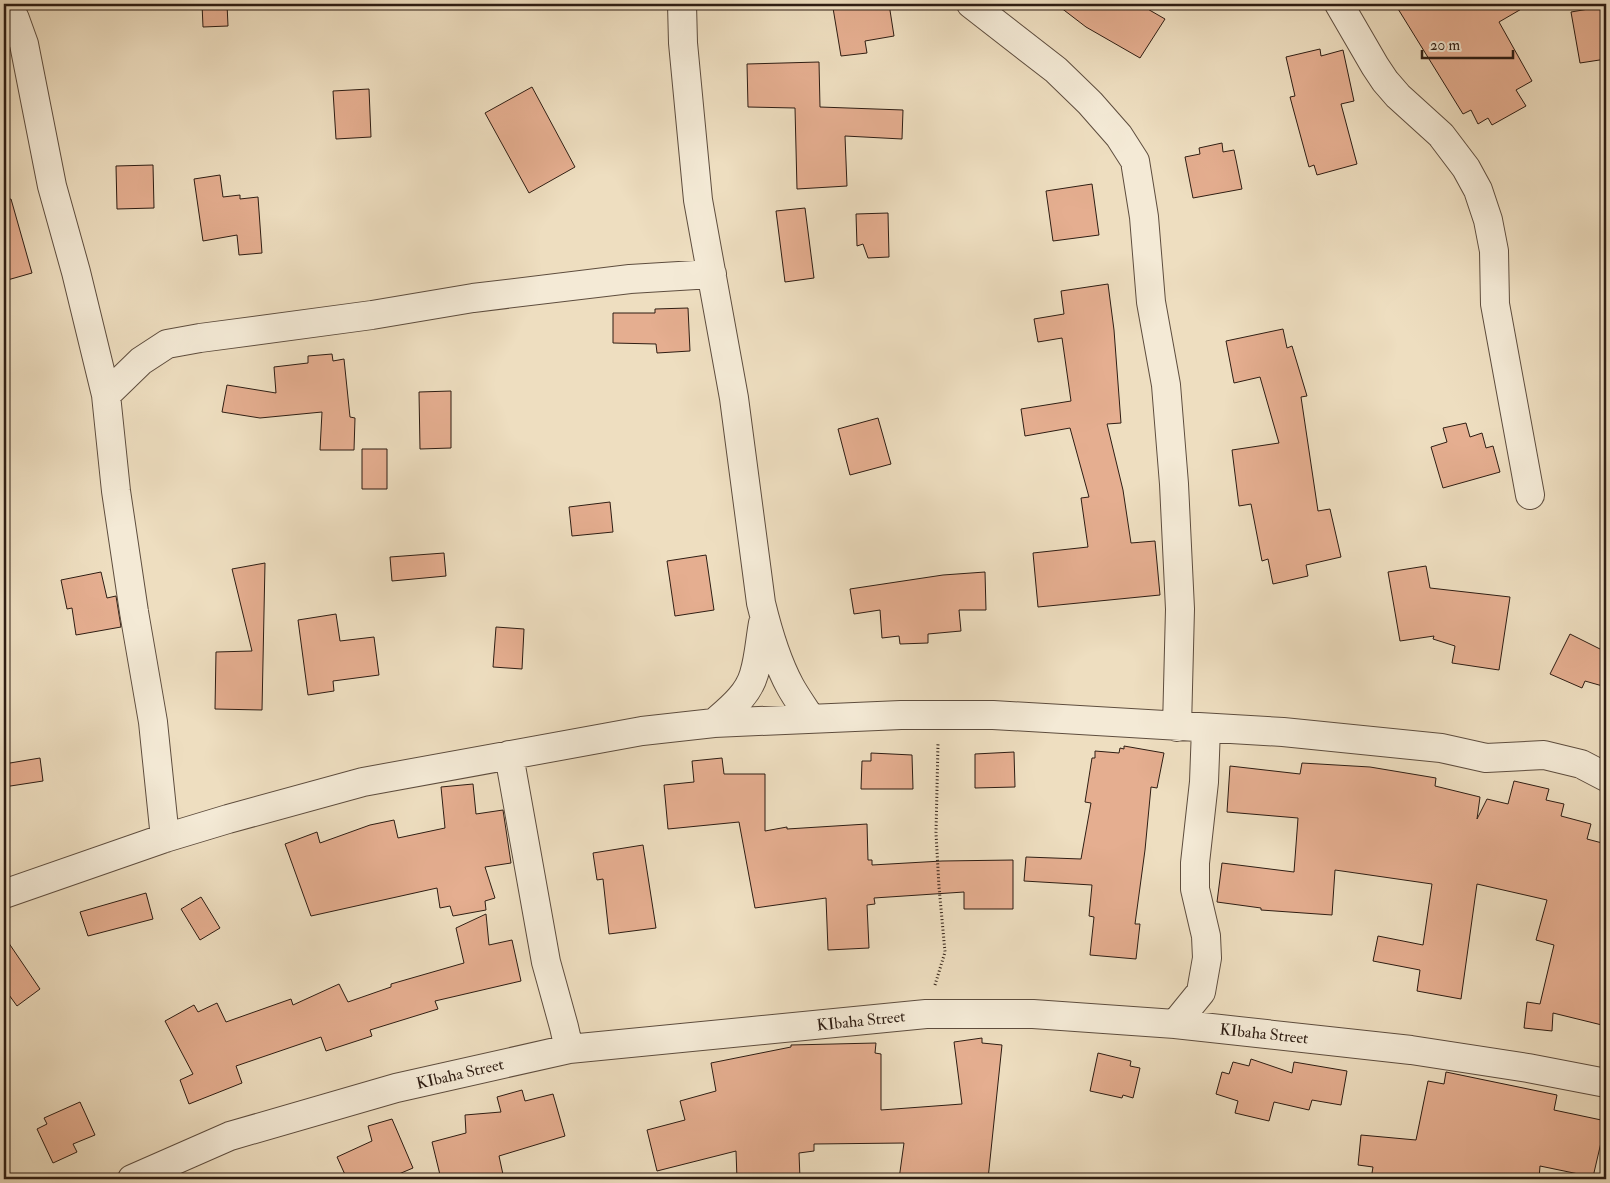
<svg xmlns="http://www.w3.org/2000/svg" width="1610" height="1183" font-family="'IM FELL Double Pica',serif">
  <rect width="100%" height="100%" fill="#eedec0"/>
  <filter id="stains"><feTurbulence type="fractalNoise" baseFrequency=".004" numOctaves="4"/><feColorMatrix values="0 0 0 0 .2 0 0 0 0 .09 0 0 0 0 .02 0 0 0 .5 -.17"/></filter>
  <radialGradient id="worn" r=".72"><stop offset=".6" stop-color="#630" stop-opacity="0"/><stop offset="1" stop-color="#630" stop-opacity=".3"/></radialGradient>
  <path fill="#e5ae90" stroke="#2e1d13" d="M 202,4 L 227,4 L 228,26 L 203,27 Z
    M 854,4 L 889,4 L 894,36 L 865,41 L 867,53 L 841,56 L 833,8 Z
    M 1056,4 L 1139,4 L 1165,19 L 1140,58 L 1086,27 Z
    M 1395,4 L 1530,4 L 1499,22 L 1532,81 L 1516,90 L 1526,106 L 1492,125 L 1488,118 L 1478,124 L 1471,110 L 1463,114 Z
    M 1606,6 L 1606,59 L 1580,63 L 1571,12 Z
    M 1320,49 L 1321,56 L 1343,50 L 1354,101 L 1341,104 L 1357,164 L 1317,175 L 1314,165 L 1309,167 L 1290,97 L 1295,96 L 1286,57 Z
    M 819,62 L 820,107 L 903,110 L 902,139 L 845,136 L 847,186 L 797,189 L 795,108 L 748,107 L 747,64 Z
    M 532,87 L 575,167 L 529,193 L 485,113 Z
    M 369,89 L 371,137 L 336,139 L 333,91 Z
    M 1222,143 L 1223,152 L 1234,150 L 1242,189 L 1193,198 L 1185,157 L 1200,154 L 1199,148 Z
    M 153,165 L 154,208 L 117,209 L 116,166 Z
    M 220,175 L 223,197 L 240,195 L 240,199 L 258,197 L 262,253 L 239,255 L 237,235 L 203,241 L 194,179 Z
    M 1092,184 L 1099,235 L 1053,241 L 1046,191 Z
    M 11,199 L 32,273 L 4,281 L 4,200 Z
    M 805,208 L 814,278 L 785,282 L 776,211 Z
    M 888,213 L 889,257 L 868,258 L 863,244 L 857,246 L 856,214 Z
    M 1108,284 L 1114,330 L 1121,423 L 1107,424 L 1123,490 L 1131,543 L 1155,541 L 1160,595 L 1038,607 L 1033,553 L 1088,547 L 1081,498 L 1089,497 L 1070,428 L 1025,436 L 1021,409 L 1071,401 L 1062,338 L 1038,342 L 1034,319 L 1064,314 L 1061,291 Z
    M 688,308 L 690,351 L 657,353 L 656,344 L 613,343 L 613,313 L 655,313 L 655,309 Z
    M 1283,329 L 1287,348 L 1292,346 L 1307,396 L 1301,397 L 1318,511 L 1330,509 L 1341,557 L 1306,565 L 1308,576 L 1273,584 L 1268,559 L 1262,561 L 1251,504 L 1239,506 L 1232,450 L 1279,443 L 1260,377 L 1234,383 L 1226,341 Z
    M 332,354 L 333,361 L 344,359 L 350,417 L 355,418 L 354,450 L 320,450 L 322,412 L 260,418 L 222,412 L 227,385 L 276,393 L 274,367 L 308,363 L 308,356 Z
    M 451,391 L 451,448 L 420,449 L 419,392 Z
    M 878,418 L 891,464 L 850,475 L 838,429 Z
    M 1466,423 L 1470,437 L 1482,433 L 1486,448 L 1493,446 L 1500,472 L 1443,488 L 1431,447 L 1447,442 L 1443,428 Z
    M 362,449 L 387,449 L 387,489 L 362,489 Z
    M 610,502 L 613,532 L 572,536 L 569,507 Z
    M 444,553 L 446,576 L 392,581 L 390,557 Z
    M 706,555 L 714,610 L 675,616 L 667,561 Z
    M 265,563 L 262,710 L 215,709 L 216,652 L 252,651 L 232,569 Z
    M 1426,566 L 1430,588 L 1510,597 L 1499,670 L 1452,663 L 1455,646 L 1433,639 L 1434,636 L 1400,641 L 1388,572 Z
    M 101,572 L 107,598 L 116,596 L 121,627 L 76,635 L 72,608 L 67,609 L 61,580 Z
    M 985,572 L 986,610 L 959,610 L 961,631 L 928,634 L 928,643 L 900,644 L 899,636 L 882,638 L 880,610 L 854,614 L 850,589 L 943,575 Z
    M 336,614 L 340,641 L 374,637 L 379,675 L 333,681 L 334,691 L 308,695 L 298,620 Z
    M 496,627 L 524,629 L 522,669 L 493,667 Z
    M 1570,634 L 1606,652 L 1606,687 L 1585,681 L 1582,688 L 1550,674 Z
    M 1124,746 L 1164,753 L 1157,788 L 1151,787 L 1145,850 L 1135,924 L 1140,924 L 1136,959 L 1090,955 L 1094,917 L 1089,916 L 1092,885 L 1024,881 L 1026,857 L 1081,859 L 1091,803 L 1085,802 L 1092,758 L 1095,758 L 1095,751 L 1119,753 L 1120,748 L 1124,749 Z
    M 1014,752 L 1015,787 L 975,788 L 975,754 Z
    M 871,753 L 912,755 L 913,789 L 861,789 L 862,761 L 871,761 Z
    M 40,758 L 43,781 L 4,787 L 4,764 Z
    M 722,758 L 724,774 L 765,774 L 765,831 L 787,827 L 787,829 L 867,824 L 868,860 L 872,860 L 872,865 L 942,861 L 1013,860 L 1013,909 L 964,909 L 964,892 L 874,898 L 875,904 L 867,905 L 869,948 L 828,950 L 826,898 L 755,908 L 739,822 L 668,829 L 664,785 L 694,782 L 692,761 Z
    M 1302,763 L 1370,767 L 1436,778 L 1435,786 L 1480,797 L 1477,819 L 1487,799 L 1508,804 L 1514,781 L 1549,789 L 1546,800 L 1564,804 L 1561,816 L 1591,824 L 1587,839 L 1606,844 L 1606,1026 L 1553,1013 L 1552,1031 L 1524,1028 L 1527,1002 L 1540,1004 L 1554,945 L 1536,940 L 1547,900 L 1477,884 L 1461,999 L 1417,991 L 1420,970 L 1373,961 L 1378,936 L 1423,945 L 1432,884 L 1335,870 L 1332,915 L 1261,910 L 1261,908 L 1217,902 L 1222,863 L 1294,872 L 1298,818 L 1227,812 L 1230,766 L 1300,774 Z
    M 473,784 L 476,814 L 503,810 L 511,863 L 485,867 L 495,898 L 485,901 L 486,910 L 453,916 L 450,906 L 440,908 L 437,888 L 311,916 L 285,844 L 317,832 L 320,843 L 370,825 L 394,820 L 398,838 L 445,828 L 441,787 Z
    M 643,845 L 656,928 L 609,934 L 603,879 L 597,880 L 593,853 Z
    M 146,893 L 153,919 L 88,936 L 80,912 Z
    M 201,897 L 220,928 L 200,940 L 181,909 Z
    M 486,914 L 489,945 L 512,940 L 521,981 L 435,1001 L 438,1009 L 370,1030 L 372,1036 L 326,1051 L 321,1037 L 236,1066 L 242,1083 L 189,1104 L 180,1080 L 193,1074 L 165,1021 L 194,1005 L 198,1012 L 217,1003 L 226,1022 L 291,999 L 293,1005 L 339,984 L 348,1002 L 391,987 L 391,984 L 464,963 L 456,928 Z
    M 4,936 L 40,989 L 17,1006 L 4,988 Z
    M 982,1038 L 982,1043 L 1002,1045 L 988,1179 L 899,1179 L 904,1143 L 814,1144 L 814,1151 L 799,1153 L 800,1179 L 737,1179 L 736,1151 L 657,1171 L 647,1130 L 685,1120 L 680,1101 L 716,1091 L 711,1063 L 791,1047 L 791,1045 L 876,1043 L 875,1053 L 881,1054 L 881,1110 L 962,1104 L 954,1042 Z
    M 1098,1053 L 1131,1061 L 1130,1066 L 1140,1068 L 1133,1098 L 1123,1095 L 1122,1098 L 1090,1091 Z
    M 1251,1059 L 1292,1073 L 1294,1062 L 1347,1071 L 1341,1105 L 1312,1100 L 1309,1110 L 1274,1102 L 1269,1121 L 1235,1113 L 1238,1101 L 1216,1094 L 1222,1072 L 1229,1074 L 1233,1062 L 1249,1066 Z
    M 1446,1072 L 1557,1095 L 1554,1110 L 1606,1121 L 1593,1177 L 1540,1166 L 1539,1179 L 1371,1179 L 1373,1167 L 1358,1165 L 1361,1135 L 1416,1140 L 1428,1081 L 1444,1084 Z
    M 522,1090 L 525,1101 L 553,1094 L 565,1136 L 499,1156 L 504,1179 L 441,1179 L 432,1142 L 466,1133 L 465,1115 L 501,1112 L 497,1097 Z
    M 80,1102 L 95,1135 L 73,1144 L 77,1152 L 53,1163 L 37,1129 L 47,1124 L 44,1118 Z
    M 392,1119 L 413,1168 L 387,1179 L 347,1179 L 337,1157 L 372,1141 L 368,1126 Z"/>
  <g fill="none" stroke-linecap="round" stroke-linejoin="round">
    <defs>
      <path id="minor" d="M 8,4 L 15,19 L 24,44 L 52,186 L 76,272 L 106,395 L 116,491 L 134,612 L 153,722 L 165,838
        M 682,4 L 683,43 L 698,200 L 734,398 L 761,603 C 768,632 776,660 790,686 C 796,697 804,708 811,719
        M 971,4 L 1056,70 L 1090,103 L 1119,136 L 1135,161 L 1144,217 L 1151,302 L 1166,385 L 1174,484 L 1180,609 L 1177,727
        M 1339,4 L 1375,66 L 1385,81 L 1398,96 L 1441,135 L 1466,168 L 1478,190 L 1488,220 L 1494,251 L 1495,304 L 1530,495
        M 106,395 L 141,361 L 167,344 L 200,338 L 372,315 L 473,298 L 630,279 L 712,274
        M 714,723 C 730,709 748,695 754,674 C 759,658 760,639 763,623
        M 509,755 L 546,962 L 564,1027 L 569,1049
        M 4,894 L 165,838 L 228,819 L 363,782 L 642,731 L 714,723 L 901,715 L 993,715 L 1283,732 L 1441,748 L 1486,758 L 1544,755 L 1581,764 L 1606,777
        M 1175,1024 L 1201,992 L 1207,958 L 1206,936 L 1195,889 L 1195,863 L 1204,782 L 1206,728
        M 132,1179 L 230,1136 L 396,1088 L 569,1049 L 926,1014 L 1033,1014 L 1175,1024 L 1411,1050 L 1528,1068 L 1606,1083"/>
    </defs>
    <use href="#minor" stroke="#5e4d3e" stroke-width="30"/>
    <path stroke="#2e1d13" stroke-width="3" stroke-dasharray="1 2.5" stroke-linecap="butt" d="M 935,985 L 945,952 L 939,887 L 936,833 L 938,743"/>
    <use href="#minor" stroke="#f4ead6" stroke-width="28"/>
  </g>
  <g text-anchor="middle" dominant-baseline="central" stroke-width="4" stroke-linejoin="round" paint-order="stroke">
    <g font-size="16" fill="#2e1d13" stroke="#f4ead6">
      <text transform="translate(861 1021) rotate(-6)">KIbaha Street</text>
      <text transform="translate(1264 1034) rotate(6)">KIbaha Street</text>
      <text transform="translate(460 1074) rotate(-13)">KIbaha Street</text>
    </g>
  </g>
  <rect width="1610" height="1183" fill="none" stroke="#eedec0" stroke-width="20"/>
  <rect x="5" y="5" width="1600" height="1173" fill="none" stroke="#2e1d13" stroke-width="2.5"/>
  <rect x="10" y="10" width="1590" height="1163" fill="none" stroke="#2e1d13"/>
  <path d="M1422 50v8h91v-8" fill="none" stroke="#2e1d13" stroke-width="2.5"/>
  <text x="1430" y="50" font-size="15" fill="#2e1d13" stroke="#f4ead6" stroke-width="4" paint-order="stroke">20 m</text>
  <rect width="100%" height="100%" filter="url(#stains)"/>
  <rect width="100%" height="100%" fill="url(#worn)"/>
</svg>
